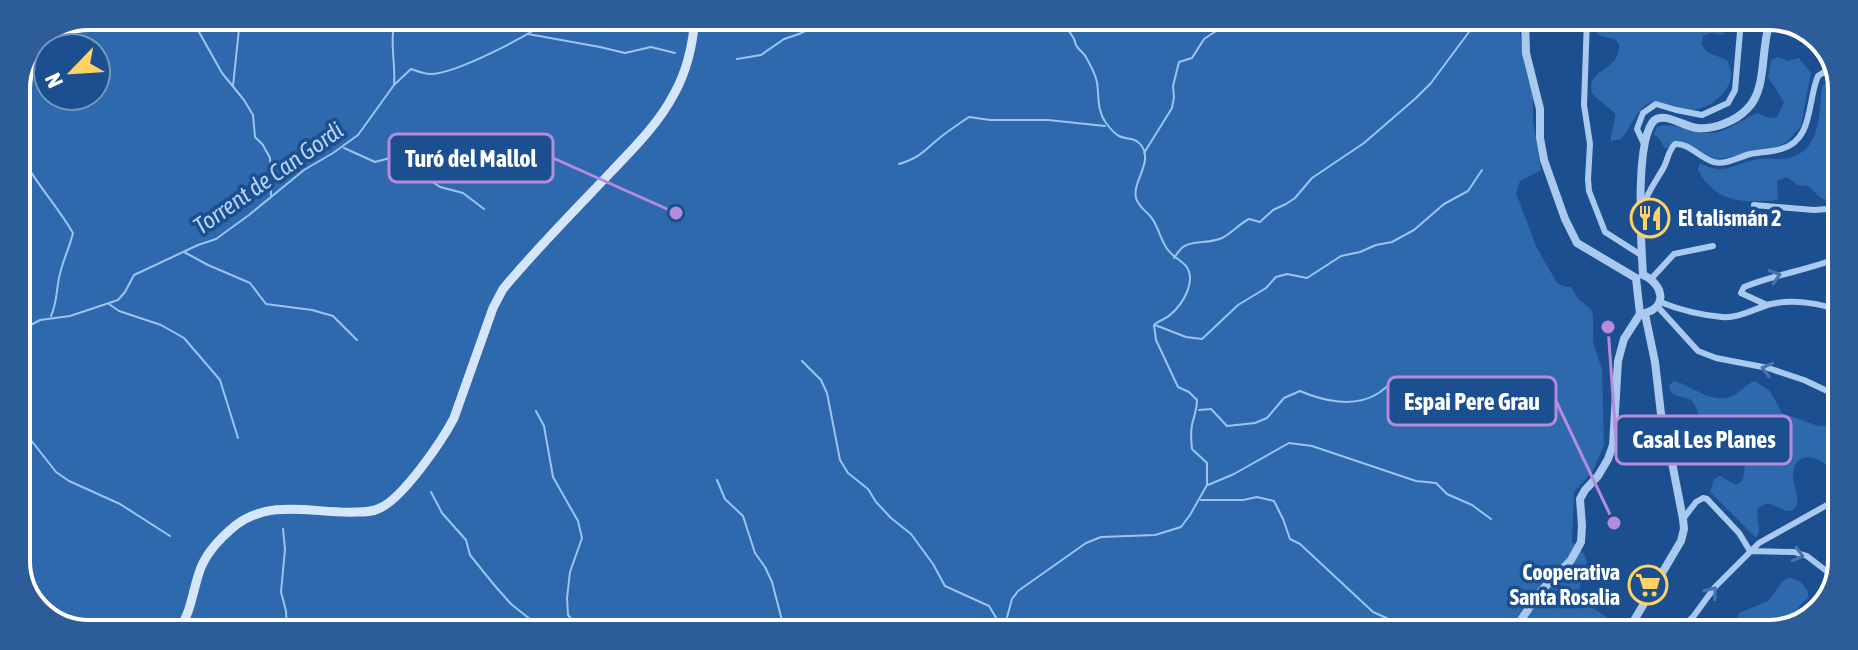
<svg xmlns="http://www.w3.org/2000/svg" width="1858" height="650" font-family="'Asap Condensed',sans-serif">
  <rect width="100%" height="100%" fill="#1b4f8f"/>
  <path fill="#2e69ad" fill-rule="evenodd" d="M 89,16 L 1518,19 L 1525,68 L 1533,97 L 1533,121 L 1541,170 L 1520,181 L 1516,193 L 1537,248 L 1557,283 L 1565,287 L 1571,287 L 1578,299 L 1591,309 L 1593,315 L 1593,343 L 1602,369 L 1604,445 L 1593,471 L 1574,492 L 1572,542 C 1598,563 1582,565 1579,593 L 1585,603 L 1613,621 L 1617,625 L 1618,634 L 66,630 L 31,606 L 16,566 L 16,85 L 38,37 ZM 48,48 L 96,48 L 96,96 L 48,96 Z
    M 1594,19 L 1635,19 L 1641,27 L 1674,30 L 1678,19 L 1702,20 L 1702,25 L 1718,29 L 1726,35 L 1711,33 L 1703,36 L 1702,45 L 1707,52 L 1727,60 C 1732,69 1733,80 1726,89 C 1716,105 1695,114 1677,109 C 1669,106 1661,100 1653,102 C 1636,106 1632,128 1621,139 L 1611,141 C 1610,132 1616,123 1615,114 C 1610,107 1594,98 1592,92 C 1587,73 1610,70 1616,58 C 1618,55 1619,48 1619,45 L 1616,40 C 1601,34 1596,41 1594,19 Z
    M 1777,57 L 1788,61 L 1799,58 L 1811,73 L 1801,126 L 1787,142 L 1774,148 L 1718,159 L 1673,144 L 1665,149 L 1661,141 L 1654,134 L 1657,127 C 1672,121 1692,133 1709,133 C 1727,133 1741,119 1758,113 L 1766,117 L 1775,118 L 1778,116 L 1784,102 L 1768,77 L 1771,60 Z
    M 1839,76 L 1842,84 L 1841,201 L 1822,199 L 1808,186 L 1797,185 L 1787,177 L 1777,181 L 1778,199 L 1772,201 C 1763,200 1755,202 1746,201 C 1724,200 1707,188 1698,170 L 1700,163 C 1724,176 1731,165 1754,160 C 1767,157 1780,161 1792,157 C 1822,148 1819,109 1822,86 Z
    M 1674,381 C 1692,385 1712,405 1732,396 C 1741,392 1746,384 1755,381 L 1770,391 L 1782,413 L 1818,426 L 1830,426 L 1839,421 L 1839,479 C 1833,466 1803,444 1794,468 C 1790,479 1799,493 1797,505 L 1793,510 L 1786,511 L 1768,503 L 1758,508 C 1755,519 1763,527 1756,538 L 1710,492 L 1714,479 L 1720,476 L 1736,485 L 1742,481 C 1748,465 1746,429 1722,433 C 1713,435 1705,442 1697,444 C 1688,441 1682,436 1683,426 C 1700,422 1702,413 1691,400 C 1681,395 1670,398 1669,385 Z
    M 1788,578 C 1798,578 1803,583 1808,592 L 1808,598 L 1799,606 L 1798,611 L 1806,622 L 1769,634 L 1734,634 L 1734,625 L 1739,613 L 1768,601 L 1783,581 Z"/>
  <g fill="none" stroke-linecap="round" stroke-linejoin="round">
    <path stroke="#9cc4f0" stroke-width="2" d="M 184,16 L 185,21 L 199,32 L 222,73 L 244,100 L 253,115 L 255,137 L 263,145 L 270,158 L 271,195
      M 914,18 L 928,27 L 954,24 L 968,21 L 1013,18
      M 1064,18 C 1064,28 1070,31 1074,39 C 1075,41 1075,43 1076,45 C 1079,51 1084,52 1087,59 C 1091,66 1095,74 1097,82 C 1099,96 1097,111 1106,123 C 1109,127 1115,134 1119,136 C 1127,140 1135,137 1141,145 C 1154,162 1132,181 1136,198 C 1138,206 1146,211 1151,217 C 1159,227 1160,240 1168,250 C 1173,257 1181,260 1186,266 C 1197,281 1183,304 1170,315 C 1166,319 1160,320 1155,324
      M 528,34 L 600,47 L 625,53 L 651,47 L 675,53
      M 737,59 L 761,55 L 784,39 L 799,34 L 818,25 L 833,22 L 846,22 L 857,28 L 864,27 L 876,18
      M 394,84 C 396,63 388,36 397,17
      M 233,86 L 239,29 L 235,16
      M 16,146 C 32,180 55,202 73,233 C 70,246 64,258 61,270 C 56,285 58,301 51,316
      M 344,148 L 375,162 L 390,158 L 403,161 L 440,187 L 463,193 L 484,209
      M 1144,153 L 1172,108 L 1174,97 L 1173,86 L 1179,62 L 1192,58 L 1204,39 L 1233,20
      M 899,164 C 922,157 924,150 942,136 C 951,129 960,123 969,117 L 990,120 L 1048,120 L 1105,126
      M 184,252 L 208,265 L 250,283 L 266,304 L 312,310 L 333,316 L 357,340
      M 1174,258 C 1177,254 1179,250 1183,247 C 1191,240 1210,244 1222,238 C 1232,233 1239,224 1249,219 L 1260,222 L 1273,210 L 1286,204 L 1295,198 L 1312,178 L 1364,143 L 1416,98 L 1431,83 L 1469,32 L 1483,19
      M 109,304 L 119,311 L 161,325 L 184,338 L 220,380 L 238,438
      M 1155,325 L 1186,337 L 1202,339 L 1238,305 L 1266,288 L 1276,277 L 1287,274 L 1307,278 L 1341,256 L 1360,252 L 1376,245 L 1392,242 L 1414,230 L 1444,204 L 1468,191 L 1482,170
      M 16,333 L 40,320 L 70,316 L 118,300 L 125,292 L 134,275 L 198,245 L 216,239 L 249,215 L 304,170 L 333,153 L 358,135 L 394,85 L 411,69 C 417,71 424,74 430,74 C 457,74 531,34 554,17
      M 802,361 L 821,380 L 827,393 L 840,460 L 848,473 L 868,489 L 876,502 L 891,518 L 911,534 L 933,564 L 945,586 L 989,606 L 1003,629
      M 1199,410 L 1211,409 L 1227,426 L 1255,423 L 1267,418 L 1284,398 L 1300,391 C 1323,401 1354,408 1377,394 C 1387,388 1391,380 1403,378 C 1430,374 1442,392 1467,397 C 1475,399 1483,394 1491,394 C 1506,393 1519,393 1534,390
      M 536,411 L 544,426 L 553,477 L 578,521 L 582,538 L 570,572 L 567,598 L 568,615 L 582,631
      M 16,421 L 56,472 L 69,481 L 120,504 L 170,536
      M 717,480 L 725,499 L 743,516 L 755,553 L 765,567 L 772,582 L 785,632
      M 1208,485 L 1234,474 L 1289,443 L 1312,446 L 1416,481 L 1436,483 L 1447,494 L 1472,505 L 1491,519
      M 431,492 L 442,513 L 466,540 L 470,555 L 495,586 L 511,604 L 545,631
      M 1201,500 L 1243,500 L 1257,497 L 1274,501 L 1283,519 L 1290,539 L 1300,544 L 1373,612 L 1391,620 L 1396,633
      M 283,529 L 285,549 L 281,592 L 286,611 L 287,631
      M 568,631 L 578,629
      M 1003,632 L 1012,599 L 1018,591 L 1086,543 L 1101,537 L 1155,535 L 1181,527 L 1190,515 L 1207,485 L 1207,463 L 1192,449 C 1191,440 1190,430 1193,421 C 1195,413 1197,409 1197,400 L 1189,392 L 1178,387 L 1156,340 L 1154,325"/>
    <path stroke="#a9c9ee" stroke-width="6" d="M 1587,19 L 1584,105 L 1590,144 L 1588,179 L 1589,191 L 1605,232 L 1641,255
      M 1639,19 L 1639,20
      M 1644,144 L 1637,129 L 1643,113 L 1656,104 L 1676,110 L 1702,115 L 1728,103 L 1735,90 L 1741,20
      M 1754,205 L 1814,210 L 1841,208
      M 1642,208 C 1647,193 1656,181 1664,167 C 1668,159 1668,151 1675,144 C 1689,143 1700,158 1714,162 C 1726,165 1739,157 1750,154 C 1760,152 1771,152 1781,149 C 1814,140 1807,101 1818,76 L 1835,65
      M 1651,279 L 1674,254 L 1713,246
      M 1660,302 C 1680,310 1700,315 1722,317 C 1737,319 1756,308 1771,304 C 1792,299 1820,303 1840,311
      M 1767,305 L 1741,293 L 1744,287 C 1776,274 1809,270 1841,257
      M 1658,307 L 1698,351 L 1716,358 L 1768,368 L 1804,380 L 1840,397
      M 1683,519 L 1696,502 L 1703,498 L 1707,499 L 1739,533 L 1750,551
      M 1750,551 L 1794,552 L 1807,556 L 1838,580
      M 1675,634 L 1693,617 L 1715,587 L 1759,543 L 1827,505 L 1839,507"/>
    <path stroke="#a9c9ee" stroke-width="8" d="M 1525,19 L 1526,53 L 1540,109 L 1540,138 L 1544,160 L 1565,219 L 1577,243 L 1636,278
      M 1643,275 C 1641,243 1635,148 1652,123 C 1661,109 1684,127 1697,128 C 1713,130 1736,121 1747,109 C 1763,94 1762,66 1765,46 C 1766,40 1766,33 1769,28 C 1773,22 1779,21 1785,20
      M 1636,278 L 1640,314
      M 1641,314 C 1669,309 1664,284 1643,275
      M 1512,633 L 1540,592 L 1571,560 L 1581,542 L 1582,526 L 1580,499 L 1585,490 L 1598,476 L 1608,459 L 1613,445 L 1618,361 L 1624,339 L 1640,314
      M 1626,634 L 1681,541 L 1684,529 L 1683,519 L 1668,442 L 1661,414 L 1655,362 L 1645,314"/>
    <path stroke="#d6e6fa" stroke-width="9" d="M 178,631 C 191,613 192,594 199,573 C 205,553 220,538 236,525 C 272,498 315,514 356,512 C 365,512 373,512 380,508 C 403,498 442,441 454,418 L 493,308 L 503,289 C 537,248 575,210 612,171 C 634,148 659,123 674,94 C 687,71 693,44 695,17"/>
  </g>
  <defs><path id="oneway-chevron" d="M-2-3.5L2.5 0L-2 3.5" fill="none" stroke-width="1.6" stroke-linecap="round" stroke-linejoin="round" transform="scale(2)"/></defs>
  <g stroke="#4674ac">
    <use href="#oneway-chevron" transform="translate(1775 276) rotate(-17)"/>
    <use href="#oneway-chevron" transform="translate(1767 369) rotate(-165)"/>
    <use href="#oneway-chevron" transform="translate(1798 555) rotate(16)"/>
    <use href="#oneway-chevron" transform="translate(1712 592) rotate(-50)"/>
  </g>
  <defs>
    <symbol id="restaurant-ring" viewBox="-11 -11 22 22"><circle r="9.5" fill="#1b4f8f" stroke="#ffd166" stroke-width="1.5"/><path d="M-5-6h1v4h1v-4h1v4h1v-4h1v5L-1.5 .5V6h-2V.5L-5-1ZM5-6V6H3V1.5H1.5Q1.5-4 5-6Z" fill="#ffd166"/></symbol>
    <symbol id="supermarket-ring" viewBox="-11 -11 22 22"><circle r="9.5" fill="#1b4f8f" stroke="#ffd166" stroke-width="1.5"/><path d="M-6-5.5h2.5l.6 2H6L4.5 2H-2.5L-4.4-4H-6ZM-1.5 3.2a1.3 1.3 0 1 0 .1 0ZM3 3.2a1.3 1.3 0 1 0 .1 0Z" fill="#ffd166"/></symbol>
  </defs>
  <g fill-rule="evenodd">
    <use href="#restaurant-ring" x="1628" y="196" width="44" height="44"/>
    <use href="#supermarket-ring" x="1626" y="563" width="44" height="44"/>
  </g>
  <g text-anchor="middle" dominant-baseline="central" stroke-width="7" stroke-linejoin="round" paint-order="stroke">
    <g font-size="22" font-weight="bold" fill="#fff" stroke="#1b4f8f" text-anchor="start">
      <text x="1678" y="218">El talismán 2</text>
      <text x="1620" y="572" text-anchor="end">Cooperativa<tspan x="1620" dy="25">Santa Rosalia</tspan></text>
    </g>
    <g font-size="24" font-style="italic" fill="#b5d3f5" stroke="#1b4f8f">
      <text transform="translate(268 178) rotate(-35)">Torrent de Can Gordi</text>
    </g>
  </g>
  <path d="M0 0H1858V650H0ZM89 30H1769A59 59 0 0 1 1828 89V561A59 59 0 0 1 1769 620H89A59 59 0 0 1 30 561V89A59 59 0 0 1 89 30Z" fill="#2d5d98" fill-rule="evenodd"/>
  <path fill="none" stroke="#fff" stroke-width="4" d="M89 30H1769A59 59 0 0 1 1828 89V561A59 59 0 0 1 1769 620H89A59 59 0 0 1 30 561V89A59 59 0 0 1 89 30Z"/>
  <path fill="none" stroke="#b68bdc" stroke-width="3" d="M676 213L553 158M1614 523L1556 401M1608 327L1616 440"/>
  <g fill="#b68bdc" stroke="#1b4f8f" stroke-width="3">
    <circle cx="676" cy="213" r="8"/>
    <circle cx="1614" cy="523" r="8"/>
    <circle cx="1608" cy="327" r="8"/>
  </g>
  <g fill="#1b4f8f" stroke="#b68bdc" stroke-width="3">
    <rect x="389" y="134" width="164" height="48" rx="8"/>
    <rect x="1388" y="377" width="168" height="48" rx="8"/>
    <rect x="1616" y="416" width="175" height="48" rx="8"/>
  </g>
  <g font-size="24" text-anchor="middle" font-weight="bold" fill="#fff">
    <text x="471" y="167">Turó del Mallol</text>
    <text x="1472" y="410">Espai Pere Grau</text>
    <text x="1704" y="448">Casal Les Planes</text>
  </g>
  <g transform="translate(72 72) rotate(245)"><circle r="38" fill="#1b4f8f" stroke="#7695bc" stroke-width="2"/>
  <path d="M0-6L14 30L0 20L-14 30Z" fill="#ffd166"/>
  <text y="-12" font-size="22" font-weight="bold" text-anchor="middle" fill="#ffffff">N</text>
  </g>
</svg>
